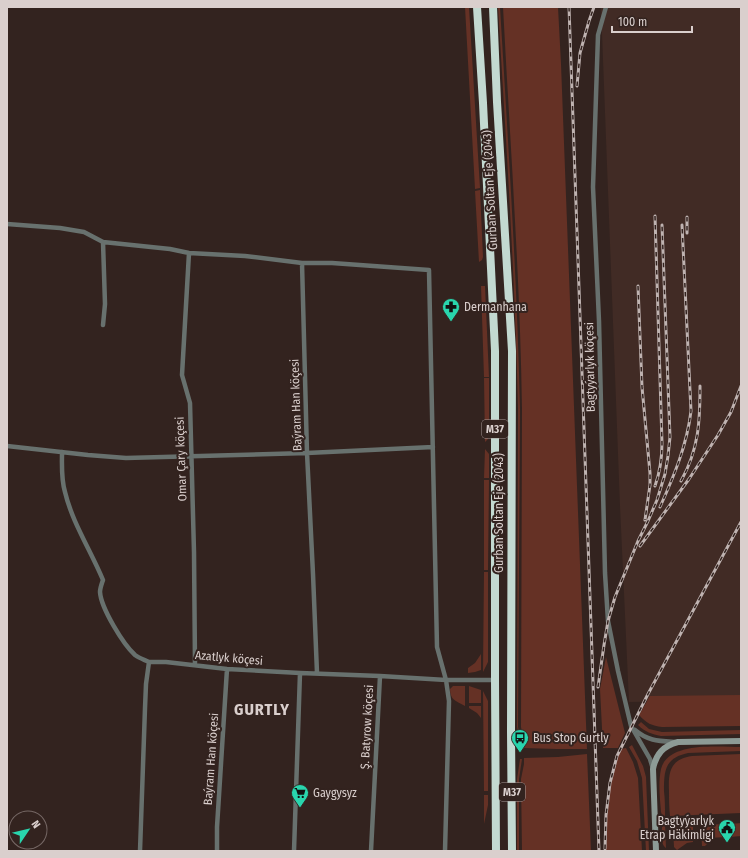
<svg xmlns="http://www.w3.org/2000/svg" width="748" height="858" font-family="'Fira Sans Condensed',sans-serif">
  <rect width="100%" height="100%" fill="#33231f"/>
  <path fill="#412b25" d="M 601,7 L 741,7 L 741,700 L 629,702 L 620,506 Z"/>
  <path fill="#653125" d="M 465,7 L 469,7 L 480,188 L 475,189 Z
    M 498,7 L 500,7 C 508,141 517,275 520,409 L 518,727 L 522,743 L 522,749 L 520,749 L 520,743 L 517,727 L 518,409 C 515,275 506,141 498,7 Z
    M 503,7 L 558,7 L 561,64 L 587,749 L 557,749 L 524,748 L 524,742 L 521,727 L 522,409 C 520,275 510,141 503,7 Z
    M 480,190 L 483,257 L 482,260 L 479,262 L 475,191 Z
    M 481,286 L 485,286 L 489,377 L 484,377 Z
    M 484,378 L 489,378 L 489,434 L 488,439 L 485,442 Z
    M 485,449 L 489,454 L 489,478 L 484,478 Z
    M 484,480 L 489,480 L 488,570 L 484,570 Z
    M 484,572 L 488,572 L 488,662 L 483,672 Z
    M 481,654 L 481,670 L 475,672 L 468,673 L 468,668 L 475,663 Z
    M 606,657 L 625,733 L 618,748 L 603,748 L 600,689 Z
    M 453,686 L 465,686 L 465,706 C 456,701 450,700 450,689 Z
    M 469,686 L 481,690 L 481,703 L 469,703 Z
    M 483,691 L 488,701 L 488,791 L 484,791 Z
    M 741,695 L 741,726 L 662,727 C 652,726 646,723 639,715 L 650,696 Z
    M 469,706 L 481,706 L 481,718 L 477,713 L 469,708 Z
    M 641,722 L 649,729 L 662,732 L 741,730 L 741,734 L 661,736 C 652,734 645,732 638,725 Z
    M 632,745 L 643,766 L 646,777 L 649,851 L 646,851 L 642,778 L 637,761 L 629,747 Z
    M 741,747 L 741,751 L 688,753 C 665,758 664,770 664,791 C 665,799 665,808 665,816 L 662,815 L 661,812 C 660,799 658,783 661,769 C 668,741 719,747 741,747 Z
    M 626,748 L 633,762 L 638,778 L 642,851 L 606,851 C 607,818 606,779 621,749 Z
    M 587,754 L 591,851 L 522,851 L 521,779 L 524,764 L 524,758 L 558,757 Z
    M 741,754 L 741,813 L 670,816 C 669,808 669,799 669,791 C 668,771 671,759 692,756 Z
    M 520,759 L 522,759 L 519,779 L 519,791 L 517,791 L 517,779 Z
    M 517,794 L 519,794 L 519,851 L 517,851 Z
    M 484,795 L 488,795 L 488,805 L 484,824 Z
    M 741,823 L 741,836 L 730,837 L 730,824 Z
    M 665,824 L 666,848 C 660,844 662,834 662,827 Z
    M 726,824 L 727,837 L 708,838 L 708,843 L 705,846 L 702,846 L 701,825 Z
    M 676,825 L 693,825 L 693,842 L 687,843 L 677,850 L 674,847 L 673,828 Z"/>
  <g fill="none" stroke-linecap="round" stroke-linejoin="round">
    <path stroke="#68716e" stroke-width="4.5" d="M 606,7 L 598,35 L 593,187 L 599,321 L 605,573 L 608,621 L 618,671 L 631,726 L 650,759 L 653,769
      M 7,224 L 60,228 L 84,232 L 103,242
      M 189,253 L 182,375 L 190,403 L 194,552 L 195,665
      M 103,325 L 105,304 L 103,242 L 170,249 L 189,253 L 245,256 L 302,263
      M 7,446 L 88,455 L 126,458 L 307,453 L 433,447
      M 62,452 C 62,465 61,479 65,492 C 72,522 91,551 103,580 C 102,583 100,588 100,592 C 101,608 123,644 135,655 C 139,658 145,660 149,662
      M 317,673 L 313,574 L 307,453 L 302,263 L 332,263 L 429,270 L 437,647 L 446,680 L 449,701 L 445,851
      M 635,730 C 648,741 658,741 675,742
      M 140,851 L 145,708 L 146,684 L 149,662 L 166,662 L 227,669 L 300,673 L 380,676 L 446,680 L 495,680
      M 217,851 L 217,827 L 227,669
      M 294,851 L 300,673
      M 371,851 L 380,676"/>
    <path stroke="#8d9b96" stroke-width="6" d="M 656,851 L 653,769 C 656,754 663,746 678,742 L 741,741"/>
    <path stroke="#c3d9d1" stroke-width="8" d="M 477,7 L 483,103 L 495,351 L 495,680 L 496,851
      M 493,7 L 497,102 L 512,351 L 511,732 L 512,851"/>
    <defs>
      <path id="rail" d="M 569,7 L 599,851
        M 577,86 L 580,53 L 589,21 L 594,7
        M 655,216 L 662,443 C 662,458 660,472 655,486
        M 687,217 L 687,233
        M 638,286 L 642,387 L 650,473 L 650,485 L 645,520
        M 681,481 C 699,449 700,421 700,386
        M 660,507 C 674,476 687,445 691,411 L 682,225
        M 640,546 L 689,479 L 718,435 L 731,412 L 741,386
        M 598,687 L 604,645 L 608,621 L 615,597 L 638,541 L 648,521 L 657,500 L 665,474 L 668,456 L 670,437 L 662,225
        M 605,849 L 606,815 L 610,783 L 617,756 L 648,694 L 741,522"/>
    </defs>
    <use href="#rail" stroke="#bfb3b1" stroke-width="3"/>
    <use href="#rail" stroke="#33231f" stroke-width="1.5" stroke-dasharray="4.5" stroke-linecap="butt"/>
  </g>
  <defs>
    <symbol id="pharmacy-pin" viewBox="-11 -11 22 30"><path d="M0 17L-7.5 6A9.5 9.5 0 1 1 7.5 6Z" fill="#29d5ad" stroke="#33231f"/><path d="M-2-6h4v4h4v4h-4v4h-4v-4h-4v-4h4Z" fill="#111"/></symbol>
    <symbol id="bus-pin" viewBox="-11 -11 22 30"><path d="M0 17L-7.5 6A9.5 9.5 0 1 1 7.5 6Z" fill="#29d5ad" stroke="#33231f"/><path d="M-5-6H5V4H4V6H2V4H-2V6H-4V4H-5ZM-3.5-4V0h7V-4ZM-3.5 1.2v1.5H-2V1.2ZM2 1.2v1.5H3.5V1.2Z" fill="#111"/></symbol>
    <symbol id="supermarket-pin" viewBox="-11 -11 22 30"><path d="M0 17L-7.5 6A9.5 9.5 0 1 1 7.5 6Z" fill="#29d5ad" stroke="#33231f"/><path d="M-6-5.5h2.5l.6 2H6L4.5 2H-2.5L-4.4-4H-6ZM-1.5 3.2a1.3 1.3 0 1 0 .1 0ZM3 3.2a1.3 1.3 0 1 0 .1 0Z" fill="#111"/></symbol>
    <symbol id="civic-pin" viewBox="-11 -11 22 30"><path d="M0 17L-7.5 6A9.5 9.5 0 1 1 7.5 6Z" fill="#29d5ad" stroke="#33231f"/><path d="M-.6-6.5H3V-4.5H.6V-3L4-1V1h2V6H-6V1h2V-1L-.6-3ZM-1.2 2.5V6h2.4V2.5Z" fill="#111"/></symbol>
  </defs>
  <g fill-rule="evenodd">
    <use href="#pharmacy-pin" x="441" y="297" width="20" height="27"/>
    <use href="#bus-pin" x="510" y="728" width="20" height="27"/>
    <use href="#supermarket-pin" x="290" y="783" width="20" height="27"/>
    <use href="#civic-pin" x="717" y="818" width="20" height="27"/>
  </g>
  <g text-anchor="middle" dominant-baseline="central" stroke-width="4" stroke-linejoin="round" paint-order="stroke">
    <g fill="#33231f" stroke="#a89b99" stroke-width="1">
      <rect x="482" y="420" width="26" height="18" rx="3"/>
      <rect x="499" y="783" width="26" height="18" rx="3"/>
    </g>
    <g font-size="11" font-weight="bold" fill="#dacfcd">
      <text x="495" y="429">M37</text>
      <text x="512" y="792">M37</text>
    </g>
    <g font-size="12" fill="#dacfcd" stroke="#33231f">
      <text transform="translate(490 190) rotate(-93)">Gurban Soltan Eje (2043)</text>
      <text transform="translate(590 367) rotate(-91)">Bagtyýarlyk köçesi</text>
      <text transform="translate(296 405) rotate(-92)">Baýram Han köçesi</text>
      <text transform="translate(181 459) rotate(-92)">Omar Çary köçesi</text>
      <text transform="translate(499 513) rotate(-90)">Gurban Soltan Eje (2043)</text>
      <text transform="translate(229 658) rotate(5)">Azatlyk köçesi</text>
      <text transform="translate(367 727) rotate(-87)">Ş. Batyrow köçesi</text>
      <text transform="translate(211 759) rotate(-86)">Baýram Han köçesi</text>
    </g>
    <g font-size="12" fill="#dacfcd" stroke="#33231f" text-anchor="start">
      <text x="464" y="307">Dermanhana</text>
      <text x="533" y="738">Bus Stop Gurtly</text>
      <text x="313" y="793">Gaygysyz</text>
      <text x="714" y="821" text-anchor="end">Bagtyýarlyk<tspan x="714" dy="14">Etrap Häkimligi</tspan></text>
    </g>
    <g font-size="16" font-weight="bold" letter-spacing="1" fill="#dacfcd" stroke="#33231f">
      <text x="262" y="709">GURTLY</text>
    </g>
  </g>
  <rect width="748" height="858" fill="none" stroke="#dacfcd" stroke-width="16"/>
  <g transform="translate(28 830) rotate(55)"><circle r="19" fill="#33231f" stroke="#766865"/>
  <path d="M0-3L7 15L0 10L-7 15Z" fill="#29d5ad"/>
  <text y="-6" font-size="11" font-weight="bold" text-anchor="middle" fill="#dacfcd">N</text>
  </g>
  <path d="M612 26v6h80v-6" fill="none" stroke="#dacfcd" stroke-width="2"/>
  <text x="618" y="26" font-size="12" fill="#dacfcd" stroke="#33231f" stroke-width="3" paint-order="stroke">100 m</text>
</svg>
